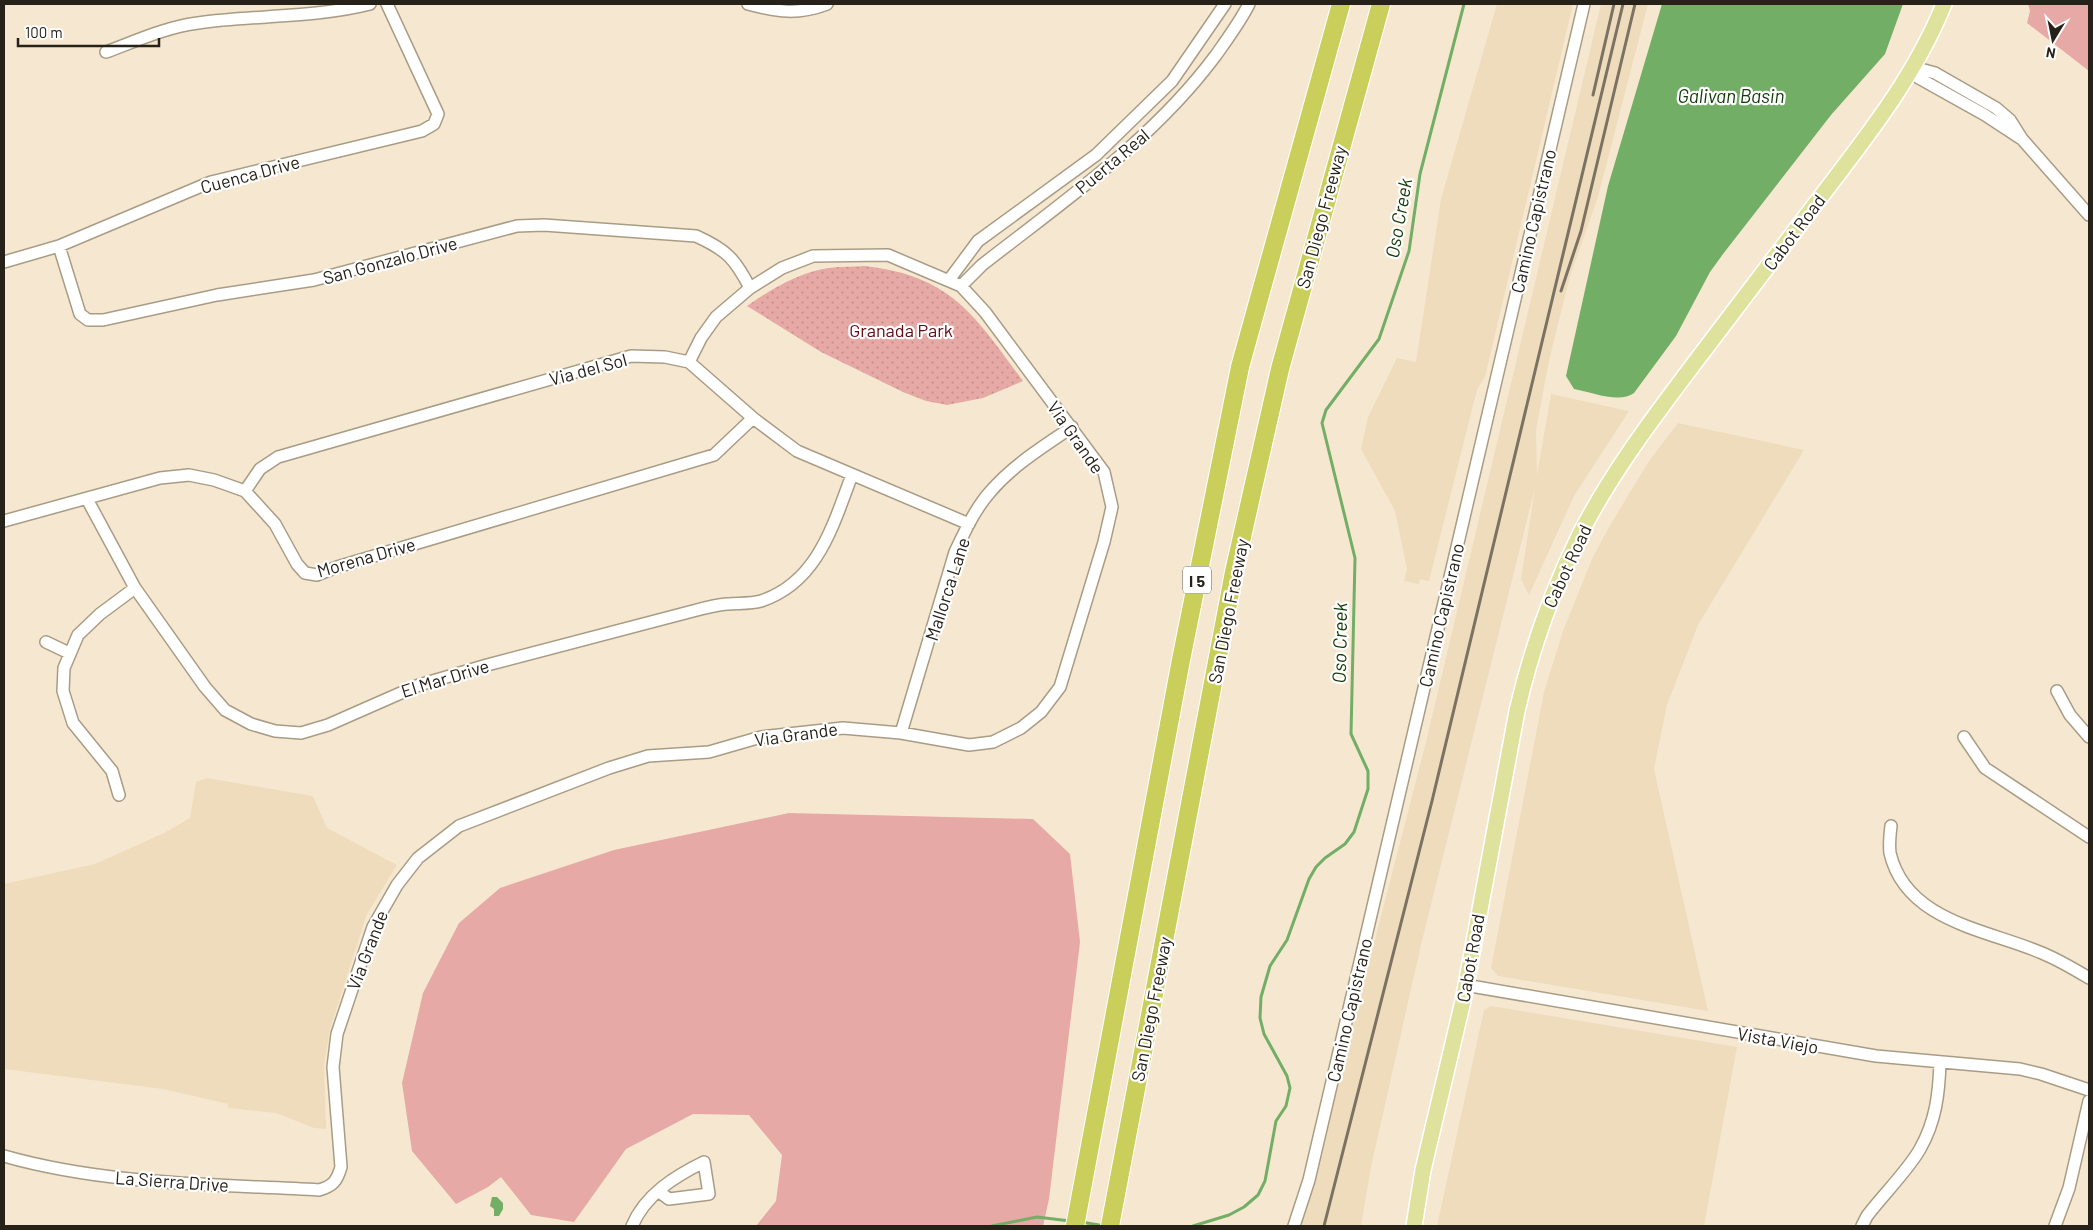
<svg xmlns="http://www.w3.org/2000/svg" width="2093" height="1230" font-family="Barlow,sans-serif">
  <defs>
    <pattern id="park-dots" width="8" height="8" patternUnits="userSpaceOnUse" patternTransform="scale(1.25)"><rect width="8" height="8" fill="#e6a9a5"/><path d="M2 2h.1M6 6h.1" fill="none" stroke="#c5918d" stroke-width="1.8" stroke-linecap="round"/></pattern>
  </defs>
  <rect width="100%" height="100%" fill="#f6e8d0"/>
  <path fill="#eedcbd" d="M 1497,4 L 1573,4 L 1485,377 L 1477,390 L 1429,581 L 1420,579 L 1419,584 L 1404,581 L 1407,569 L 1395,511 L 1361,449 L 1368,417 L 1397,358 L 1416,362 L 1441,199 Z
    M 1601,4 L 1648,4 L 1598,197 L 1570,276 L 1549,361 L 1536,430 L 1537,475 L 1551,394 L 1629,411 L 1574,496 L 1529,595 L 1521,579 L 1535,488 L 1421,945 L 1371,1167 L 1361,1226 L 1301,1226 L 1426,742 Z
    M 1678,423 L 1804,450 L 1698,625 L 1667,705 L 1654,769 L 1708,1011 L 1498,976 L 1491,968 L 1544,692 L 1563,631 L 1592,559 L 1609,527 L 1649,461 Z
    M 207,778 L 313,796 L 327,828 L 397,865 L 367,914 L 330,1029 L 324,1065 L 326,1129 L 314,1128 L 276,1113 L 228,1108 L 228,1104 L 163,1089 L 4,1069 L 4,884 L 95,864 L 164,833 L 190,818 L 196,782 Z
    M 1491,1006 L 1737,1047 L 1704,1226 L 1437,1226 L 1484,1010 Z"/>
  <path fill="#e6a9a5" d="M 2028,4 L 2089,4 L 2089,71 L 2027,23 L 2030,11 Z
    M 789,813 L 1033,819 L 1070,854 L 1080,942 L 1049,1199 L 1043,1226 L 756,1226 L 776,1201 L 782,1155 L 749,1115 L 693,1114 L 626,1149 L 574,1222 L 531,1215 L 501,1177 L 488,1187 L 456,1204 L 412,1151 L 402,1083 L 423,993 L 459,923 L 500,888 L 614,850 Z"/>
  <path fill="url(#park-dots)" d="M 865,266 C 952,276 975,316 1023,381 L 983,398 L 947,405 L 926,401 L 903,392 L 821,352 L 747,306 C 771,289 800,272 829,268 C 841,266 853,267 865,266 Z"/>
  <path fill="#72ae66" d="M 1662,4 L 1903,4 L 1885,54 L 1831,115 L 1723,254 L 1710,272 L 1676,336 L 1634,393 C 1620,404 1591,392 1574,389 L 1566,376 L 1608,186 Z
    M 492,1197 L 497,1197 L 503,1203 L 503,1209 L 499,1216 L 494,1216 L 494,1209 L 490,1206 Z"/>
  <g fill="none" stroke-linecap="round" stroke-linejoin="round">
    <path stroke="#72ae66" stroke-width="3" d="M 1081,1222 L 1105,1226
      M 992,1226 L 1037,1217 L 1070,1221
      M 1193,1226 L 1229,1215 L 1244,1207 L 1258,1195 L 1265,1181 L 1276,1121 L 1286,1106 L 1290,1088 L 1287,1076 L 1264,1034 L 1260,1018 L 1261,997 L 1270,966 L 1287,940 L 1309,879 L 1316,867 L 1325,858 L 1345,844 L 1354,832 L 1368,789 L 1368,771 L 1351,734 L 1355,558 L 1322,423 L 1326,410 L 1379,339 L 1409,251 L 1420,174 L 1464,4"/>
    <defs>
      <path id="minor" d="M 748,4 C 778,12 798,15 827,4
        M 106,52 C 136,41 166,27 198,23 C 254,15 315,18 370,4
        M 1913,67 L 1935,73 L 1996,108 L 2010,120 L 2022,139 L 2089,215
        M 1913,67 L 1917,77 L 1985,115 L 2020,138
        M 59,246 L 80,314 L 88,320 L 103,320 L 217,295 L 314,280 L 517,226 L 544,225 L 696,236 C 727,250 735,259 750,288
        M 4,262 L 59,246 L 211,182 L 422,131 L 434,124 L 438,114 L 387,4
        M 949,280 L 978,241 L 1096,155 L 1172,81 L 1225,4
        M 961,286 L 982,265 C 1065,200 1153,140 1216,55 C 1228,38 1240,22 1249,4
        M 245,491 L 260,469 L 278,457 L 631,356 L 665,357 L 689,362 L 753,418 L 797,451 L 969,524
        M 87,499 L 135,588 L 205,687 L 225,710 L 251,724 L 275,731 L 301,733 L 328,725 L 419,685 L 487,665 L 693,611 C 704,608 715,605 727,604 C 738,603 751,604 761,601 C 818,582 833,525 852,475
        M 4,521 L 160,478 L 189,475 L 214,480 L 245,491 L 275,524 L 297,564 L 305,573 L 317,575 L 337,567 L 714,455 L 753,418
        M 46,642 L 69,653
        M 2057,691 L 2070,715 L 2089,737
        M 901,733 L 955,552 C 965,531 975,509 990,492 C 1013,465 1043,447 1072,427
        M 1964,737 L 1985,768 L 2089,837
        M 119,795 L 112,771 L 73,723 L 63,691 L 64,668 L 78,635 L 100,614 L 135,588
        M 1891,826 C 1890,834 1889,845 1890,853 C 1906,922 1989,930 2042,953 C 2059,960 2074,969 2089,978
        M 1465,985 L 1876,1056 L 2020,1069 L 2041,1074 L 2089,1090
        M 4,1156 C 106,1185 213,1184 319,1190 C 333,1186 337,1181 341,1167 L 333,1067 L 337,1034 L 373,927 L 397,885 L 418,858 L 459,826 L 609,768 L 648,756 L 709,752 L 761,737 L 843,728 L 901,733 L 969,745 L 993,742 L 1021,728 L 1041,712 L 1060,687 L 1104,542 L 1112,507 L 1104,472 L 985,312 L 961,286 L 888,255 L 813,256 L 782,268 L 750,288 L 716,317 L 701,338 L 689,362
        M 632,1226 C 645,1195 675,1176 704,1162 L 709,1194 L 669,1199 L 658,1191
        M 1294,1226 L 1309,1180 L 1584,4
        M 1862,1226 L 1867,1216 C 1882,1196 1909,1169 1920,1149 C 1936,1121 1939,1093 1940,1062
        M 2055,1226 L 2069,1188 L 2089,1101"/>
      <path id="major" d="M 1414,1226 L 1423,1170 L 1463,1001 L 1517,711 C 1531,650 1552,591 1580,534 C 1613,470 1656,414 1699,357 C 1736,308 1773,259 1810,211 C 1860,145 1913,81 1944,4"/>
      <path id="highway" d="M 1075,1226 L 1181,660 L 1240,367 L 1341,4
        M 1110,1226 L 1234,572 L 1280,369 L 1381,4"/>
    </defs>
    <use href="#minor" stroke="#a99c85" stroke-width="14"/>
    <use href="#major" stroke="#fff" stroke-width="18"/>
    <use href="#highway" stroke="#fff" stroke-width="20"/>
    <use href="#minor" stroke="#fff" stroke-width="11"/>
    <use href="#major" stroke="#dfe29d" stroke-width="15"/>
    <use href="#highway" stroke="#cacf5b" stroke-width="18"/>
    <path stroke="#7b7263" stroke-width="3" d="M 1593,95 L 1614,4
      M 1561,291 L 1581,231 L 1635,4
      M 1324,1226 L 1432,801 L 1623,4"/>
  </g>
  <g text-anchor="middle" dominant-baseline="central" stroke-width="4.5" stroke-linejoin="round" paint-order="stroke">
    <rect fill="#fff" stroke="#68645e" stroke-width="1" x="1183" y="566.5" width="28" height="27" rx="4"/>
    <g font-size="16" font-weight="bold" fill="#272219">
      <text x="1197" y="580">I 5</text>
    </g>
    <g font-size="18" fill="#272219" stroke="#fff">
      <text transform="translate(1112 161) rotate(-40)">Puerta Real</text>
      <text transform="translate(250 174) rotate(-15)">Cuenca Drive</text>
      <text transform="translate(1321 217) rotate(-75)">San Diego Freeway</text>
      <text transform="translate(1533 221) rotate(-77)">Camino Capistrano</text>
      <text transform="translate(1794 232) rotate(-53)">Cabot Road</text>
      <text transform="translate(390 260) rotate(-15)">San Gonzalo Drive</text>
      <text transform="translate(588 369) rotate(-15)">Via del Sol</text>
      <text transform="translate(1076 437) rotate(55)">Via Grande</text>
      <text transform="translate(366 557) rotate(-16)">Morena Drive</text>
      <text transform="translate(1567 566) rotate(-65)">Cabot Road</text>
      <text transform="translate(947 589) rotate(-72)">Mallorca Lane</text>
      <text transform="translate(1228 611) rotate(-79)">San Diego Freeway</text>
      <text transform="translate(1441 615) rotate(-77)">Camino Capistrano</text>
      <text transform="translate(445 678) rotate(-17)">El Mar Drive</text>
      <text transform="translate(796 734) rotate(-8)">Via Grande</text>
      <text transform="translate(367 950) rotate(-69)">Via Grande</text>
      <text transform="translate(1470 958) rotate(-80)">Cabot Road</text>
      <text transform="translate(1151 1009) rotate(-79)">San Diego Freeway</text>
      <text transform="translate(1349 1010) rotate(-77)">Camino Capistrano</text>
      <text transform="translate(1778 1040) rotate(10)">Vista Viejo</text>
      <text transform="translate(172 1181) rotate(4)">La Sierra Drive</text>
    </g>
    <g font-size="18" fill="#620911" stroke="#fff">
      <text x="901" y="330">Granada Park</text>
    </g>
    <g font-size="19" font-style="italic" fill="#0f3906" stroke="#fff">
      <text x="1731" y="95">Galivan Basin</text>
      <text transform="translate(1398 218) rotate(-80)">Oso Creek</text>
      <text transform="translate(1339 643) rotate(-89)">Oso Creek</text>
    </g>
  </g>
  <rect width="2093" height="1230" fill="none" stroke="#272219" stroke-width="10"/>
  <g transform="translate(2053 40) rotate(190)" stroke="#ffffff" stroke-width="4" paint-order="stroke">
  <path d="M0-4L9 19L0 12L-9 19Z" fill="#272219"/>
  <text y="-8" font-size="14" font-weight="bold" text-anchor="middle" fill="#272219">N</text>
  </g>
  <path d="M18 38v8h141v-8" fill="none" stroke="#272219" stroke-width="2.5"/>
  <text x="25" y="38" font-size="15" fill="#272219" stroke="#ffffff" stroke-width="4" paint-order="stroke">100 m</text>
</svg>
